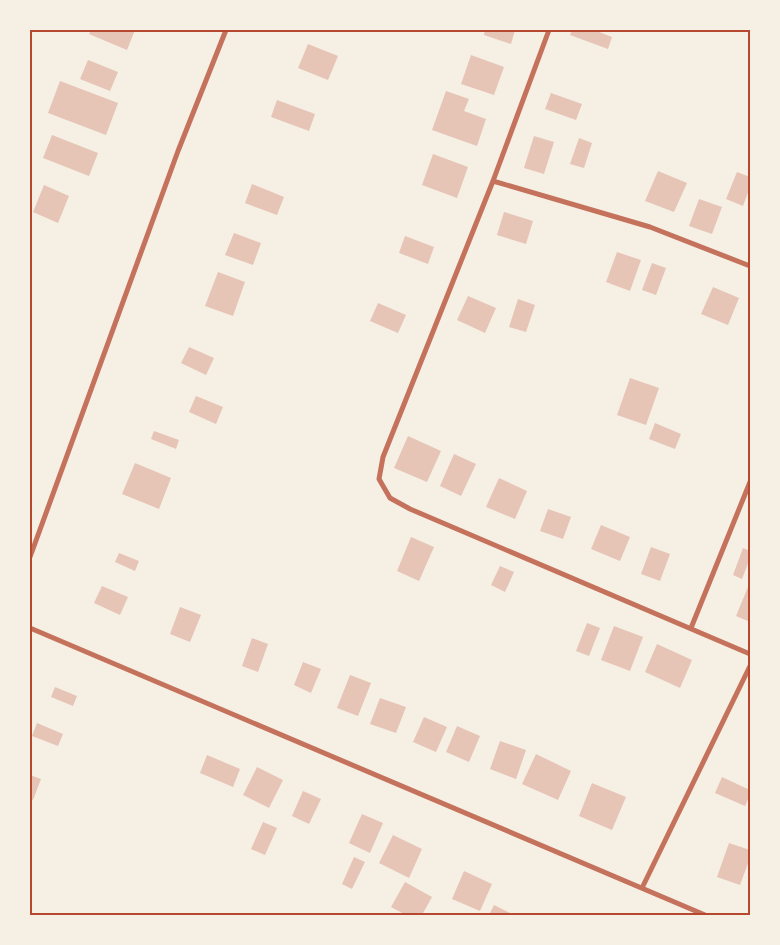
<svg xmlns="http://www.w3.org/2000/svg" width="780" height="945" font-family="'Roboto Condensed',sans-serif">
  <rect width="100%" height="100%" fill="#f6efe4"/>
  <path fill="#e6c5b7" d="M 91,30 L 135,30 L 127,50 L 89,34 Z
    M 485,30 L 515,30 L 511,44 L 484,35 Z
    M 572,30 L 594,30 L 612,37 L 608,49 L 570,35 Z
    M 308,44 L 338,56 L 328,80 L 298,68 Z
    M 471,55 L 504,67 L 494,95 L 461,84 Z
    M 88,60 L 118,72 L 110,91 L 80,79 Z
    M 60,81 L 118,103 L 106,135 L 48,113 Z
    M 446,91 L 469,99 L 464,111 L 486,119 L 477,146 L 432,130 Z
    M 551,93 L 582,104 L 576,120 L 545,109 Z
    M 277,100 L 315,114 L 309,131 L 271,117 Z
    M 52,135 L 98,153 L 89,176 L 43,158 Z
    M 534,136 L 554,142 L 544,174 L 524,168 Z
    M 579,138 L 592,143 L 584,168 L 570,164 Z
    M 433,154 L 468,167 L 457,198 L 422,185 Z
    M 658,171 L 687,183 L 674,212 L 645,201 Z
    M 737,172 L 750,177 L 750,187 L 743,206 L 726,199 Z
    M 252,184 L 284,197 L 277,215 L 245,203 Z
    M 44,185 L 69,196 L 58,223 L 33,212 Z
    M 699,199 L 722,207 L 712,234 L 689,226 Z
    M 504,212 L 533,221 L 526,244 L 497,235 Z
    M 234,233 L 261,243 L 253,265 L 225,255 Z
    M 405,236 L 434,247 L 428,264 L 399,253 Z
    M 617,252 L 641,260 L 630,291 L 606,282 Z
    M 652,263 L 666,268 L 656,295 L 642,290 Z
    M 218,272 L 245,282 L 233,316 L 205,306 Z
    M 713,287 L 739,298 L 728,325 L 701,314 Z
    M 468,296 L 496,308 L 485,333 L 457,320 Z
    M 518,299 L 535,305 L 526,332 L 509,327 Z
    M 378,303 L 406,315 L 398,333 L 370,321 Z
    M 189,347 L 214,358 L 206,375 L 181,363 Z
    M 630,378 L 659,388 L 646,425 L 617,415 Z
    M 196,396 L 223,407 L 216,424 L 189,412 Z
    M 655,423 L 681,434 L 675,449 L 649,439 Z
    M 154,431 L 179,440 L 176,449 L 151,439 Z
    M 408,436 L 441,451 L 427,482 L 394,468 Z
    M 454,454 L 476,464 L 461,496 L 440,486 Z
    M 135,463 L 171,478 L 159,509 L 122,494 Z
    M 499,478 L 527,491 L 515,519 L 486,507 Z
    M 548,509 L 571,517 L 563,539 L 540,531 Z
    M 601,525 L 630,537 L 620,561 L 591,549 Z
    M 411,537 L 434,547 L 419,581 L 397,571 Z
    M 651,547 L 670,554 L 660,581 L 641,574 Z
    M 743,548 L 750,551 L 750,558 L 742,579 L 733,575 Z
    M 119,553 L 139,561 L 135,571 L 115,562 Z
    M 500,566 L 514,572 L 505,592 L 491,585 Z
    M 102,586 L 128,597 L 120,615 L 94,603 Z
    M 748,587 L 750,587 L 750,622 L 736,616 Z
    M 180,607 L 201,615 L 190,642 L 170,634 Z
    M 587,623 L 600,628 L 589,656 L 576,651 Z
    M 614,626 L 643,637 L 630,671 L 601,660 Z
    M 252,638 L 268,644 L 258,672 L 242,666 Z
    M 657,644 L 692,660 L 680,688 L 645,672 Z
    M 303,662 L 321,669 L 311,693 L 294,685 Z
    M 350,675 L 371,683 L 358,716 L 337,708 Z
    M 55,687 L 77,696 L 73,706 L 51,697 Z
    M 380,698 L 406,707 L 396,733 L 370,724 Z
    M 424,717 L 447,727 L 436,752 L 413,742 Z
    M 37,723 L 63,734 L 58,746 L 32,736 Z
    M 457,726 L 480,736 L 469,762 L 446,752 Z
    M 500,741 L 526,750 L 516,779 L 490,769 Z
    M 536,754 L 571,771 L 558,800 L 522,784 Z
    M 207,755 L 240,769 L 233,787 L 200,773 Z
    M 257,767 L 283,780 L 269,808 L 243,795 Z
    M 30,775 L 41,779 L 33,800 L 30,799 Z
    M 722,777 L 750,790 L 750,795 L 745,806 L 715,793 Z
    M 592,783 L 626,797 L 612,830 L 579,816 Z
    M 303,791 L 321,799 L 309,824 L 292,816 Z
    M 362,814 L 383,823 L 370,853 L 349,843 Z
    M 263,822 L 277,828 L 265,855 L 251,849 Z
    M 393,835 L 422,849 L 409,878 L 379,863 Z
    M 729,843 L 750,850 L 750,858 L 740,885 L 717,877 Z
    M 354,857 L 365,862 L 352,889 L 342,884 Z
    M 464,871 L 492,884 L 480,911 L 452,899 Z
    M 405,882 L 432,897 L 422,915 L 406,915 L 391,907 Z
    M 494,905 L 514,915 L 489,915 Z"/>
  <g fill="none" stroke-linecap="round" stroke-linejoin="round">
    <path stroke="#c5725c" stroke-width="5" d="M 549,30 L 493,181 L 383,457 L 379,479 L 390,498 L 410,509 L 750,654
      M 493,181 L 650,227 L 750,266
      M 30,557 L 178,151 L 226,30
      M 30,628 L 705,915
      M 691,628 L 750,482
      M 642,888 L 750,666"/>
  </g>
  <rect width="780" height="945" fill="none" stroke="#f6efe4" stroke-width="62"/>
  <rect x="31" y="31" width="718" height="883" fill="none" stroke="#b5482f" stroke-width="2"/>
</svg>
